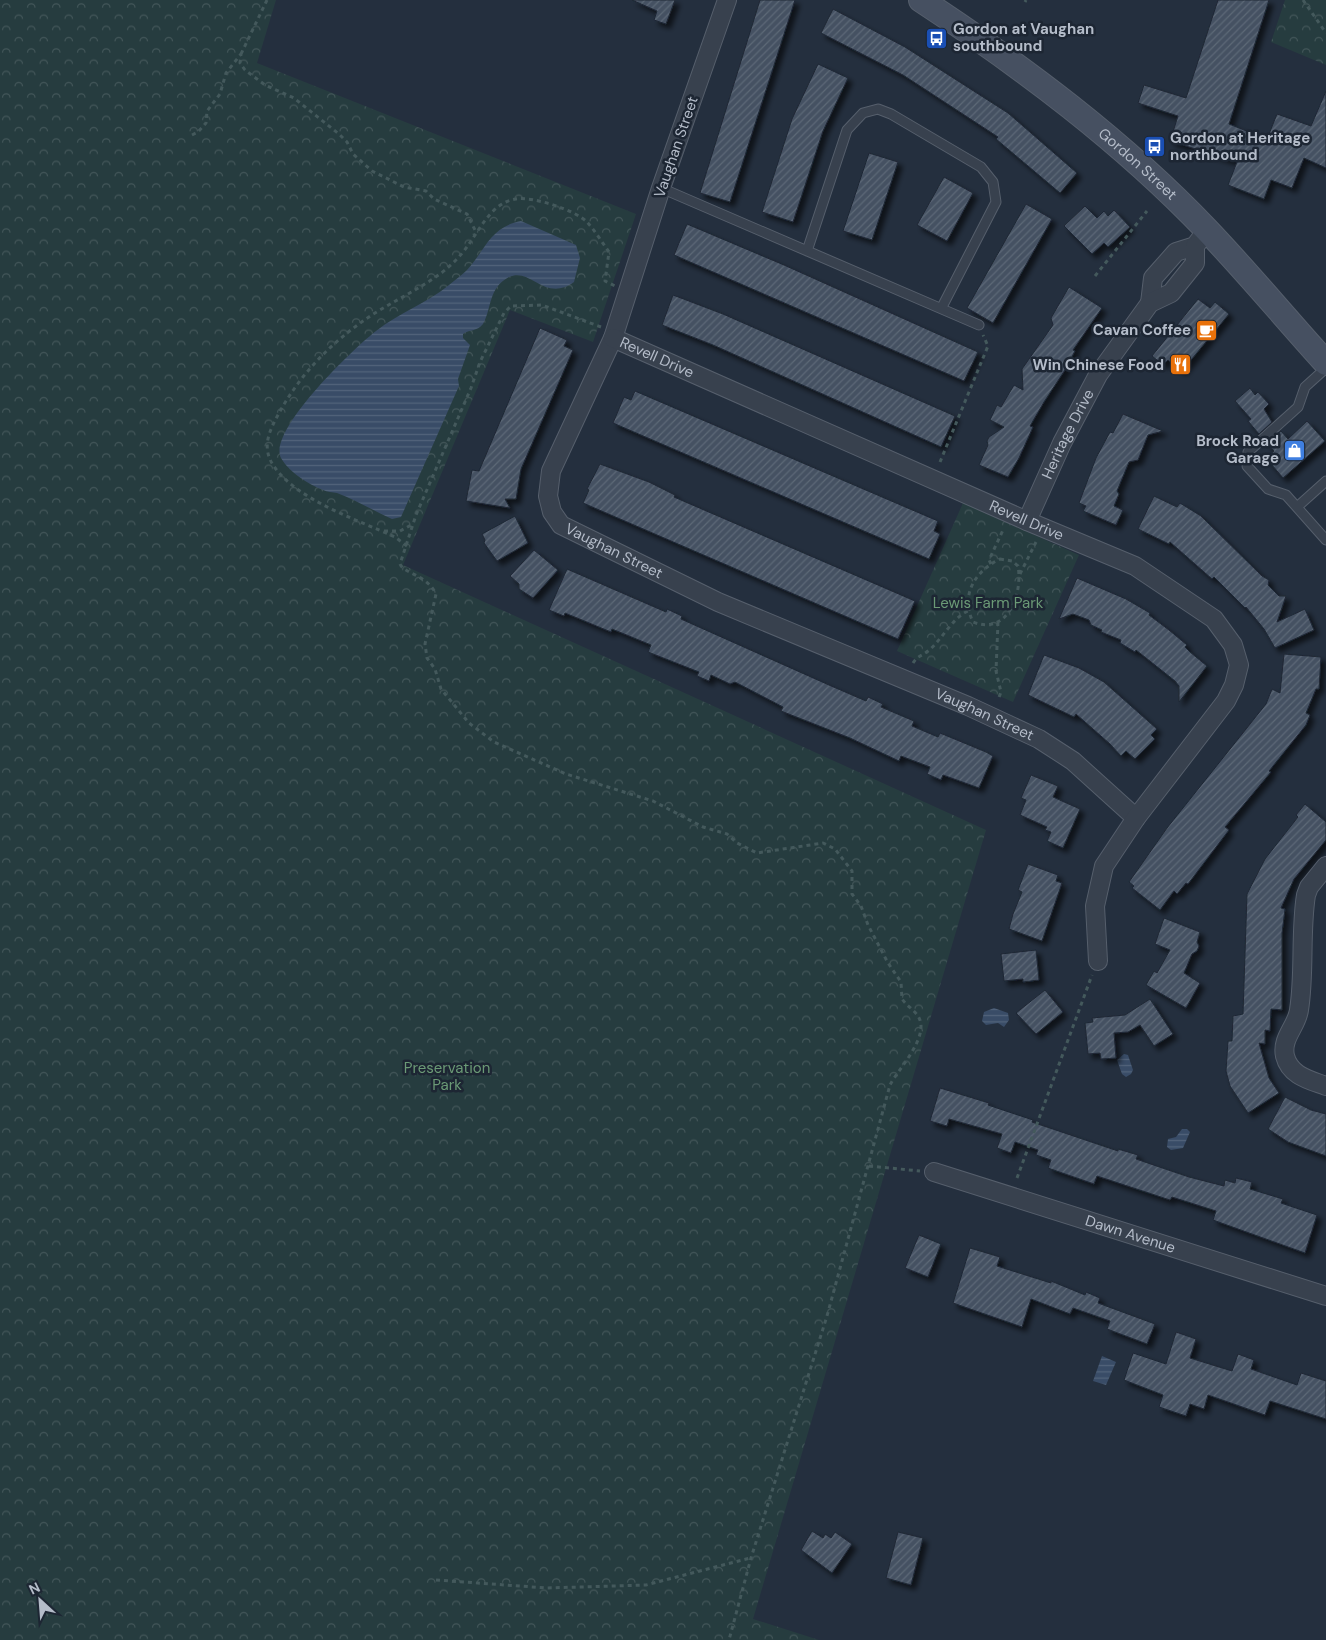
<svg xmlns="http://www.w3.org/2000/svg" width="1326" height="1640" font-family="'DM Sans',sans-serif">
  <defs>
    <pattern id="park-crowns" width="20" height="18" patternUnits="userSpaceOnUse" patternTransform="scale(1.25)"><rect width="20" height="18" fill="#263c3f"/><path d="M2 6a3 3 0 1 1 6 0M12 15a3 3 0 1 1 6 0" fill="none" stroke="#435659"/></pattern>
    <pattern id="water-rules" width="6" height="5" patternUnits="userSpaceOnUse" patternTransform="scale(1.25)"><rect width="6" height="5" fill="#394c67"/><path d="M0 2.5h6" fill="none" stroke="#53647b"/></pattern>
    <pattern id="building-hatch" width="6" height="6" patternUnits="userSpaceOnUse" patternTransform="scale(1.25)"><rect width="6" height="6" fill="#455162"/><path d="M-1 1l2-2M0 6l6-6M5 7l2-2" fill="none" stroke="#5d6877"/></pattern>
    <filter id="shadow"><feDropShadow dx="4.5" dy="4.5" stdDeviation="2.5" flood-color="#0009"/></filter>
  </defs>
  <rect width="100%" height="100%" fill="#242f3e"/>
  <path fill="url(#park-crowns)" d="M 0,0 L 276,0 L 257,63 L 636,214 L 593,342 L 510,310 L 403,565 L 986,830 L 753,1619 L 819,1640 L 0,1640 Z
    M 1285,0 L 1326,0 L 1326,65 L 1271,42 Z
    M 963,503 L 1079,555 L 1013,702 L 897,651 Z"/>
  <path fill="url(#water-rules)" d="M 521,221 L 576,245 L 580,258 L 574,282 C 545,303 531,267 509,277 C 488,288 492,308 483,324 C 477,332 469,329 463,334 L 463,338 L 470,345 L 458,379 L 459,386 L 401,517 L 392,519 C 374,511 356,500 337,493 C 333,492 327,492 323,490 C 308,484 289,472 281,458 C 267,431 355,347 376,331 C 399,313 427,303 449,285 C 455,280 462,275 467,270 C 486,249 490,227 521,221 Z
    M 994,1008 L 1008,1013 L 1009,1020 L 1004,1027 L 998,1023 L 986,1025 L 982,1021 L 984,1012 Z
    M 1124,1054 L 1128,1055 L 1133,1070 L 1131,1074 L 1126,1077 L 1122,1074 L 1117,1060 Z
    M 1182,1129 L 1187,1129 L 1190,1132 L 1183,1148 L 1171,1150 L 1167,1147 L 1168,1139 L 1176,1137 Z
    M 1102,1356 L 1116,1362 L 1106,1385 L 1093,1381 Z"/>
  <path fill="url(#building-hatch)" stroke="#1f2835" filter="url(#shadow)" d="M 632,0 L 675,0 L 666,24 L 654,20 L 657,11 Z
    M 760,0 L 795,0 L 730,202 L 700,193 Z
    M 1218,0 L 1269,0 L 1229,124 L 1267,139 L 1277,114 L 1311,126 L 1326,91 L 1326,168 L 1304,158 L 1292,188 L 1271,180 L 1264,199 L 1228,185 L 1237,162 L 1170,141 L 1178,116 L 1138,103 L 1144,85 L 1186,98 Z
    M 833,9 L 905,47 L 1008,113 L 1077,173 L 1060,193 L 996,139 L 998,137 L 903,75 L 821,33 Z
    M 818,64 L 848,78 L 823,131 L 793,222 L 762,212 L 792,119 Z
    M 869,153 L 898,162 L 872,240 L 843,231 Z
    M 944,177 L 973,193 L 947,241 L 917,225 Z
    M 1026,204 L 1052,219 L 993,323 L 967,308 Z
    M 1085,206 L 1097,218 L 1104,211 L 1108,216 L 1114,210 L 1130,227 L 1108,247 L 1104,243 L 1092,254 L 1064,226 Z
    M 687,224 L 784,265 L 978,352 L 964,381 L 674,255 Z
    M 1069,287 L 1102,308 L 1073,350 L 1075,351 L 1065,370 L 1044,402 L 1030,426 L 1033,427 L 1019,458 L 1008,477 L 979,465 L 988,445 L 987,441 L 989,437 L 1004,427 L 990,420 L 997,405 L 1001,407 L 1014,385 L 1023,390 L 1022,369 L 1053,325 L 1051,318 Z
    M 673,295 L 723,314 L 955,416 L 941,447 L 713,345 L 662,325 Z
    M 1198,299 L 1210,308 L 1215,302 L 1229,314 L 1182,371 L 1168,360 L 1163,365 L 1152,356 Z
    M 540,328 L 567,340 L 564,346 L 573,350 L 521,469 L 516,499 L 505,499 L 510,508 L 466,501 L 472,470 L 479,471 Z
    M 1250,388 L 1255,395 L 1258,392 L 1269,404 L 1264,409 L 1272,422 L 1259,434 L 1248,421 L 1251,419 L 1235,401 Z
    M 635,391 L 938,521 L 934,531 L 940,534 L 929,559 L 613,423 L 624,397 L 631,400 Z
    M 1123,414 L 1163,431 L 1148,435 L 1138,460 L 1129,462 L 1117,491 L 1119,494 L 1114,506 L 1123,510 L 1116,525 L 1083,511 L 1086,506 L 1079,503 L 1096,458 L 1110,432 L 1113,433 Z
    M 1307,421 L 1325,441 L 1283,478 L 1266,458 L 1274,451 L 1267,443 L 1281,431 L 1288,439 Z
    M 600,464 L 649,482 L 675,495 L 674,497 L 915,601 L 898,639 L 583,503 L 589,490 L 587,489 Z
    M 1154,496 L 1177,507 L 1180,503 L 1201,516 L 1262,576 L 1269,580 L 1268,585 L 1279,596 L 1286,596 L 1277,622 L 1305,609 L 1314,630 L 1275,648 L 1264,629 L 1246,607 L 1245,608 L 1214,577 L 1212,579 L 1170,542 L 1169,544 L 1138,529 Z
    M 515,516 L 528,543 L 497,561 L 484,543 L 485,540 L 482,534 Z
    M 534,550 L 558,570 L 533,598 L 519,589 L 519,584 L 510,576 Z
    M 567,569 L 666,612 L 667,609 L 682,616 L 681,619 L 829,685 L 866,701 L 868,697 L 883,704 L 881,707 L 914,721 L 912,726 L 938,737 L 940,733 L 986,752 L 993,756 L 979,788 L 943,775 L 941,780 L 927,774 L 930,767 L 901,756 L 899,761 L 850,738 L 781,711 L 783,707 L 735,682 L 730,684 L 711,675 L 709,681 L 697,676 L 699,672 L 648,652 L 651,645 L 612,629 L 611,632 L 565,613 L 564,616 L 549,610 Z
    M 1077,578 L 1126,599 L 1150,613 L 1149,615 L 1169,630 L 1187,645 L 1185,647 L 1190,652 L 1207,666 L 1179,702 L 1179,686 L 1175,681 L 1136,650 L 1135,652 L 1120,643 L 1121,640 L 1101,632 L 1102,630 L 1091,625 L 1089,620 L 1073,614 L 1059,619 Z
    M 1284,654 L 1321,657 L 1319,689 L 1316,689 L 1306,713 L 1310,715 L 1306,725 L 1269,771 L 1271,772 L 1225,827 L 1229,830 L 1188,884 L 1186,883 L 1177,894 L 1174,891 L 1160,910 L 1132,888 L 1134,886 L 1129,882 L 1167,828 L 1266,704 L 1272,689 L 1280,693 Z
    M 1044,655 L 1079,668 L 1104,682 L 1157,729 L 1151,735 L 1155,739 L 1135,759 L 1126,751 L 1121,756 L 1110,744 L 1076,714 L 1074,717 L 1028,695 Z
    M 1031,775 L 1058,786 L 1053,797 L 1080,809 L 1063,848 L 1047,841 L 1051,832 L 1045,830 L 1047,827 L 1020,815 L 1026,800 L 1021,798 Z
    M 1305,804 L 1326,822 L 1326,840 L 1294,879 L 1281,908 L 1285,909 L 1282,933 L 1282,1010 L 1271,1009 L 1270,1031 L 1265,1030 L 1265,1044 L 1259,1043 L 1269,1078 L 1279,1093 L 1248,1113 L 1230,1086 L 1226,1071 L 1228,1041 L 1232,1041 L 1233,1016 L 1243,1014 L 1247,894 L 1265,859 L 1298,817 L 1296,815 Z
    M 1028,864 L 1058,875 L 1056,881 L 1062,883 L 1042,941 L 1009,929 L 1013,914 L 1022,892 L 1018,890 Z
    M 1164,918 L 1200,932 L 1197,942 L 1199,946 L 1197,951 L 1192,954 L 1184,973 L 1200,983 L 1186,1008 L 1146,985 L 1154,971 L 1157,973 L 1170,950 L 1155,944 Z
    M 1036,950 L 1039,980 L 1023,982 L 1023,979 L 1004,981 L 1001,954 Z
    M 1045,990 L 1063,1012 L 1036,1034 L 1016,1013 Z
    M 1150,999 L 1173,1034 L 1154,1046 L 1140,1025 L 1128,1032 L 1114,1033 L 1116,1058 L 1101,1059 L 1100,1053 L 1088,1054 L 1085,1023 L 1093,1022 L 1092,1018 L 1125,1015 Z
    M 940,1088 L 989,1103 L 988,1105 L 1033,1120 L 1032,1122 L 1118,1151 L 1118,1149 L 1138,1155 L 1136,1159 L 1189,1177 L 1224,1186 L 1225,1180 L 1235,1183 L 1236,1178 L 1252,1182 L 1250,1189 L 1283,1199 L 1281,1203 L 1317,1215 L 1305,1253 L 1213,1220 L 1216,1211 L 1172,1197 L 1170,1200 L 1097,1176 L 1094,1184 L 1048,1168 L 1051,1160 L 1036,1155 L 1038,1150 L 1015,1142 L 1011,1153 L 997,1148 L 1002,1134 L 949,1119 L 947,1126 L 930,1121 Z
    M 1285,1097 L 1311,1110 L 1326,1114 L 1326,1156 L 1288,1142 L 1268,1129 Z
    M 919,1235 L 941,1244 L 928,1277 L 905,1268 Z
    M 970,1248 L 1000,1257 L 997,1266 L 1051,1283 L 1051,1281 L 1085,1295 L 1086,1292 L 1100,1298 L 1098,1303 L 1155,1324 L 1147,1344 L 1107,1329 L 1110,1321 L 1073,1308 L 1070,1314 L 1031,1299 L 1022,1327 L 953,1303 Z
    M 1176,1332 L 1196,1339 L 1190,1358 L 1232,1371 L 1238,1354 L 1254,1360 L 1251,1369 L 1297,1385 L 1301,1373 L 1326,1381 L 1326,1419 L 1270,1401 L 1265,1415 L 1208,1395 L 1204,1409 L 1190,1404 L 1186,1416 L 1159,1407 L 1163,1395 L 1124,1380 L 1133,1353 L 1166,1364 Z
    M 812,1531 L 823,1538 L 825,1534 L 831,1538 L 835,1532 L 852,1544 L 832,1573 L 801,1550 Z
    M 898,1532 L 923,1538 L 911,1585 L 886,1578 Z"/>
  <g fill="none" stroke-linecap="round" stroke-linejoin="round">
    <defs>
      <path id="service" d="M 661,188 L 979,325
        M 807,251 L 847,130 L 863,113 L 878,109 L 891,114 L 981,167 L 993,182 L 996,202 L 942,307
        M 1326,368 L 1305,387 L 1298,407 L 1248,452 L 1247,466 L 1268,489 L 1286,495 L 1326,540
        M 1297,507 L 1326,481"/>
      <g id="minor">
        <path id="s1" d="M 727,0 L 661,188 L 613,338 L 551,471 L 548,496 L 552,512 L 561,525 L 718,602 L 968,706 L 1039,739 L 1073,761 L 1136,818"/>
        <path d="M 1150,303 L 1153,278 L 1176,252 L 1195,246 L 1201,238"/>
        <path id="s2" d="M 613,338 L 1027,521 L 1135,566 L 1214,619 L 1233,645 L 1239,665 L 1234,685 L 1226,701 L 1136,818 L 1104,866 L 1095,906 L 1098,961"/>
        <path id="s3" d="M 1027,521 L 1062,443 L 1098,375 L 1150,303 L 1171,293 L 1195,263 L 1195,246"/>
        <path d="M 1326,866 L 1309,887 L 1306,895 C 1300,933 1305,972 1299,1010 C 1297,1026 1281,1038 1285,1056 C 1290,1076 1310,1080 1326,1086"/>
        <path id="s4" d="M 934,1172 L 1326,1296"/>
      </g>
      <g id="secondary">
        <path id="s5" d="M 921,0 C 1023,67 1122,141 1207,230 C 1248,273 1286,319 1326,363"/>
      </g>
    </defs>
    <use href="#service" stroke="#565f6c" stroke-width="11"/>
    <use href="#minor" stroke="#565f6c" stroke-width="20"/>
    <use href="#secondary" stroke="#565f6c" stroke-width="26"/>
    <path stroke="#44595c" stroke-width="3" stroke-dasharray="4 4" stroke-linecap="butt" d="M 1303,0 L 1326,33
      M 1025,2 L 1026,0
      M 241,54 L 267,0
      M 192,135 L 198,132 L 206,123 L 207,111 L 220,94 L 226,73 L 241,54 L 240,63 L 245,70 L 265,85 L 294,98 L 339,134 L 347,142 L 353,154 L 372,171 L 404,187 L 426,191 L 434,199 L 467,214 L 475,230 L 474,235
      M 1095,276 L 1147,211
      M 601,327 L 542,305 L 511,306 L 504,313 L 480,362 L 471,388 L 416,515 L 400,564 C 403,573 427,575 436,594 L 425,644 L 427,658 L 435,669 L 441,689 L 469,723 L 494,742 L 566,774 L 653,801 L 703,827 L 727,834 L 737,843 L 757,853 L 823,843 L 835,849 L 852,871 L 852,894 L 861,906 L 868,925 L 888,963 L 901,982 L 902,999 C 907,1006 914,1010 918,1016 C 931,1036 898,1069 890,1085 L 827,1316 L 751,1558 L 729,1640
      M 940,462 L 988,346 L 983,335
      M 384,531 L 400,531 L 413,524
      M 407,546 L 395,537 C 358,520 296,500 273,465 C 261,446 270,430 279,413 C 302,371 336,338 375,313 C 396,300 417,290 437,276 C 449,268 461,256 469,244 C 481,227 493,202 516,199 C 532,196 575,210 587,222 C 595,231 602,242 609,252 L 605,281 L 615,286
      M 1000,559 L 1012,561 L 1018,566 C 1023,593 1008,636 973,622 C 960,595 975,571 1000,559 Z
      M 991,564 L 989,560 L 1004,528
      M 1020,574 L 1036,542
      M 998,622 L 996,671 L 1001,692 L 998,700
      M 913,663 C 917,656 922,656 928,651 C 942,640 952,618 968,611
      M 869,1166 L 920,1171
      M 1017,1178 L 1092,975
      M 436,1580 L 547,1588 L 646,1585 L 750,1558"/>
    <use href="#service" stroke="#38414e" stroke-width="9"/>
    <use href="#minor" stroke="#38414e" stroke-width="18"/>
    <use href="#secondary" stroke="#465061" stroke-width="24"/>
  </g>
  <defs>
    <symbol id="bus-square" viewBox="-11 -11 22 22"><rect x="-9" y="-9" width="18" height="18" rx="4" fill="#1a4fb4" stroke="#1d2633"/><path d="M-5-6H5V4H4V6H2V4H-2V6H-4V4H-5ZM-3.5-4V0h7V-4ZM-3.5 1.2v1.5H-2V1.2ZM2 1.2v1.5H3.5V1.2Z" fill="#fff"/></symbol>
    <symbol id="cafe-square" viewBox="-11 -11 22 22"><rect x="-9" y="-9" width="18" height="18" rx="4" fill="#e8710a" stroke="#1d2633"/><path d="M-5.5-4.5H6V0H3Q3 3.5 0 3.5H-2.5Q-5.5 3.5-5.5 0ZM3-3.2v2h1.7v-2ZM-6 4.5H4V6H-6Z" fill="#fff"/></symbol>
    <symbol id="restaurant-square" viewBox="-11 -11 22 22"><rect x="-9" y="-9" width="18" height="18" rx="4" fill="#e8710a" stroke="#1d2633"/><path d="M-5-6h1v4h1v-4h1v4h1v-4h1v5L-1.5 .5V6h-2V.5L-5-1ZM5-6V6H3V1.5H1.5Q1.5-4 5-6Z" fill="#fff"/></symbol>
    <symbol id="shop-square" viewBox="-11 -11 22 22"><rect x="-9" y="-9" width="18" height="18" rx="4" fill="#3f7fe0" stroke="#1d2633"/><path d="M-5-2.5h2.3a2.7 3.5 0 0 1 5.4 0H5L5.5 6h-11ZM-1.5-2.5h3a1.5 2.3 0 0 0-3 0Z" fill="#fff"/></symbol>
  </defs>
  <g fill-rule="evenodd">
    <use href="#bus-square" x="924" y="26" width="25" height="25"/>
    <use href="#bus-square" x="1142" y="134" width="25" height="25"/>
    <use href="#cafe-square" x="1194" y="318" width="25" height="25"/>
    <use href="#restaurant-square" x="1168" y="352" width="25" height="25"/>
    <use href="#shop-square" x="1282" y="438" width="25" height="25"/>
  </g>
  <g text-anchor="middle" dominant-baseline="central" stroke-width="5" stroke-linejoin="round" paint-order="stroke">
    <g font-size="15" font-weight="bold" fill="#b4bcc9" stroke="#1d2633" text-anchor="end">
      <text x="953" y="29" text-anchor="start">Gordon at Vaughan<tspan x="953" dy="17">southbound</tspan></text>
      <text x="1170" y="138" text-anchor="start">Gordon at Heritage<tspan x="1170" dy="17">northbound</tspan></text>
      <text x="1191" y="330">Cavan Coffee</text>
      <text x="1164" y="365">Win Chinese Food</text>
      <text x="1279" y="441">Brock Road<tspan x="1279" dy="17">Garage</tspan></text>
    </g>
    <g font-size="15" fill="#b4bcc9" stroke="#1d2633">
      <text transform="translate(676 147) rotate(-71)">Vaughan Street</text>
      <text stroke="none"><textPath href="#s5" startOffset="272">Gordon Street</textPath></text>
      <text stroke="none"><textPath href="#s2" startOffset="48">Revell Drive</textPath></text>
      <text stroke="none"><textPath href="#s3" startOffset="96">Heritage Drive</textPath></text>
      <text stroke="none"><textPath href="#s2" startOffset="452">Revell Drive</textPath></text>
      <text stroke="none"><textPath href="#s1" startOffset="620">Vaughan Street</textPath></text>
      <text stroke="none"><textPath href="#s1" startOffset="1025">Vaughan Street</textPath></text>
      <text stroke="none"><textPath href="#s4" startOffset="206">Dawn Avenue</textPath></text>
    </g>
    <g font-size="15" fill="#6b9a76" stroke="#1d2633">
      <text x="988" y="603">Lewis Farm Park</text>
      <text x="447" y="1068">Preservation<tspan x="447" dy="17">Park</tspan></text>
    </g>
  </g>
  <g transform="translate(40 1600) rotate(334)" stroke="#1d2633" stroke-width="4" paint-order="stroke">
  <path d="M0-4L9 19L0 12L-9 19Z" fill="#b4bcc9"/>
  <text y="-8" font-size="14" font-weight="bold" text-anchor="middle" fill="#b4bcc9">N</text>
  </g>
</svg>
